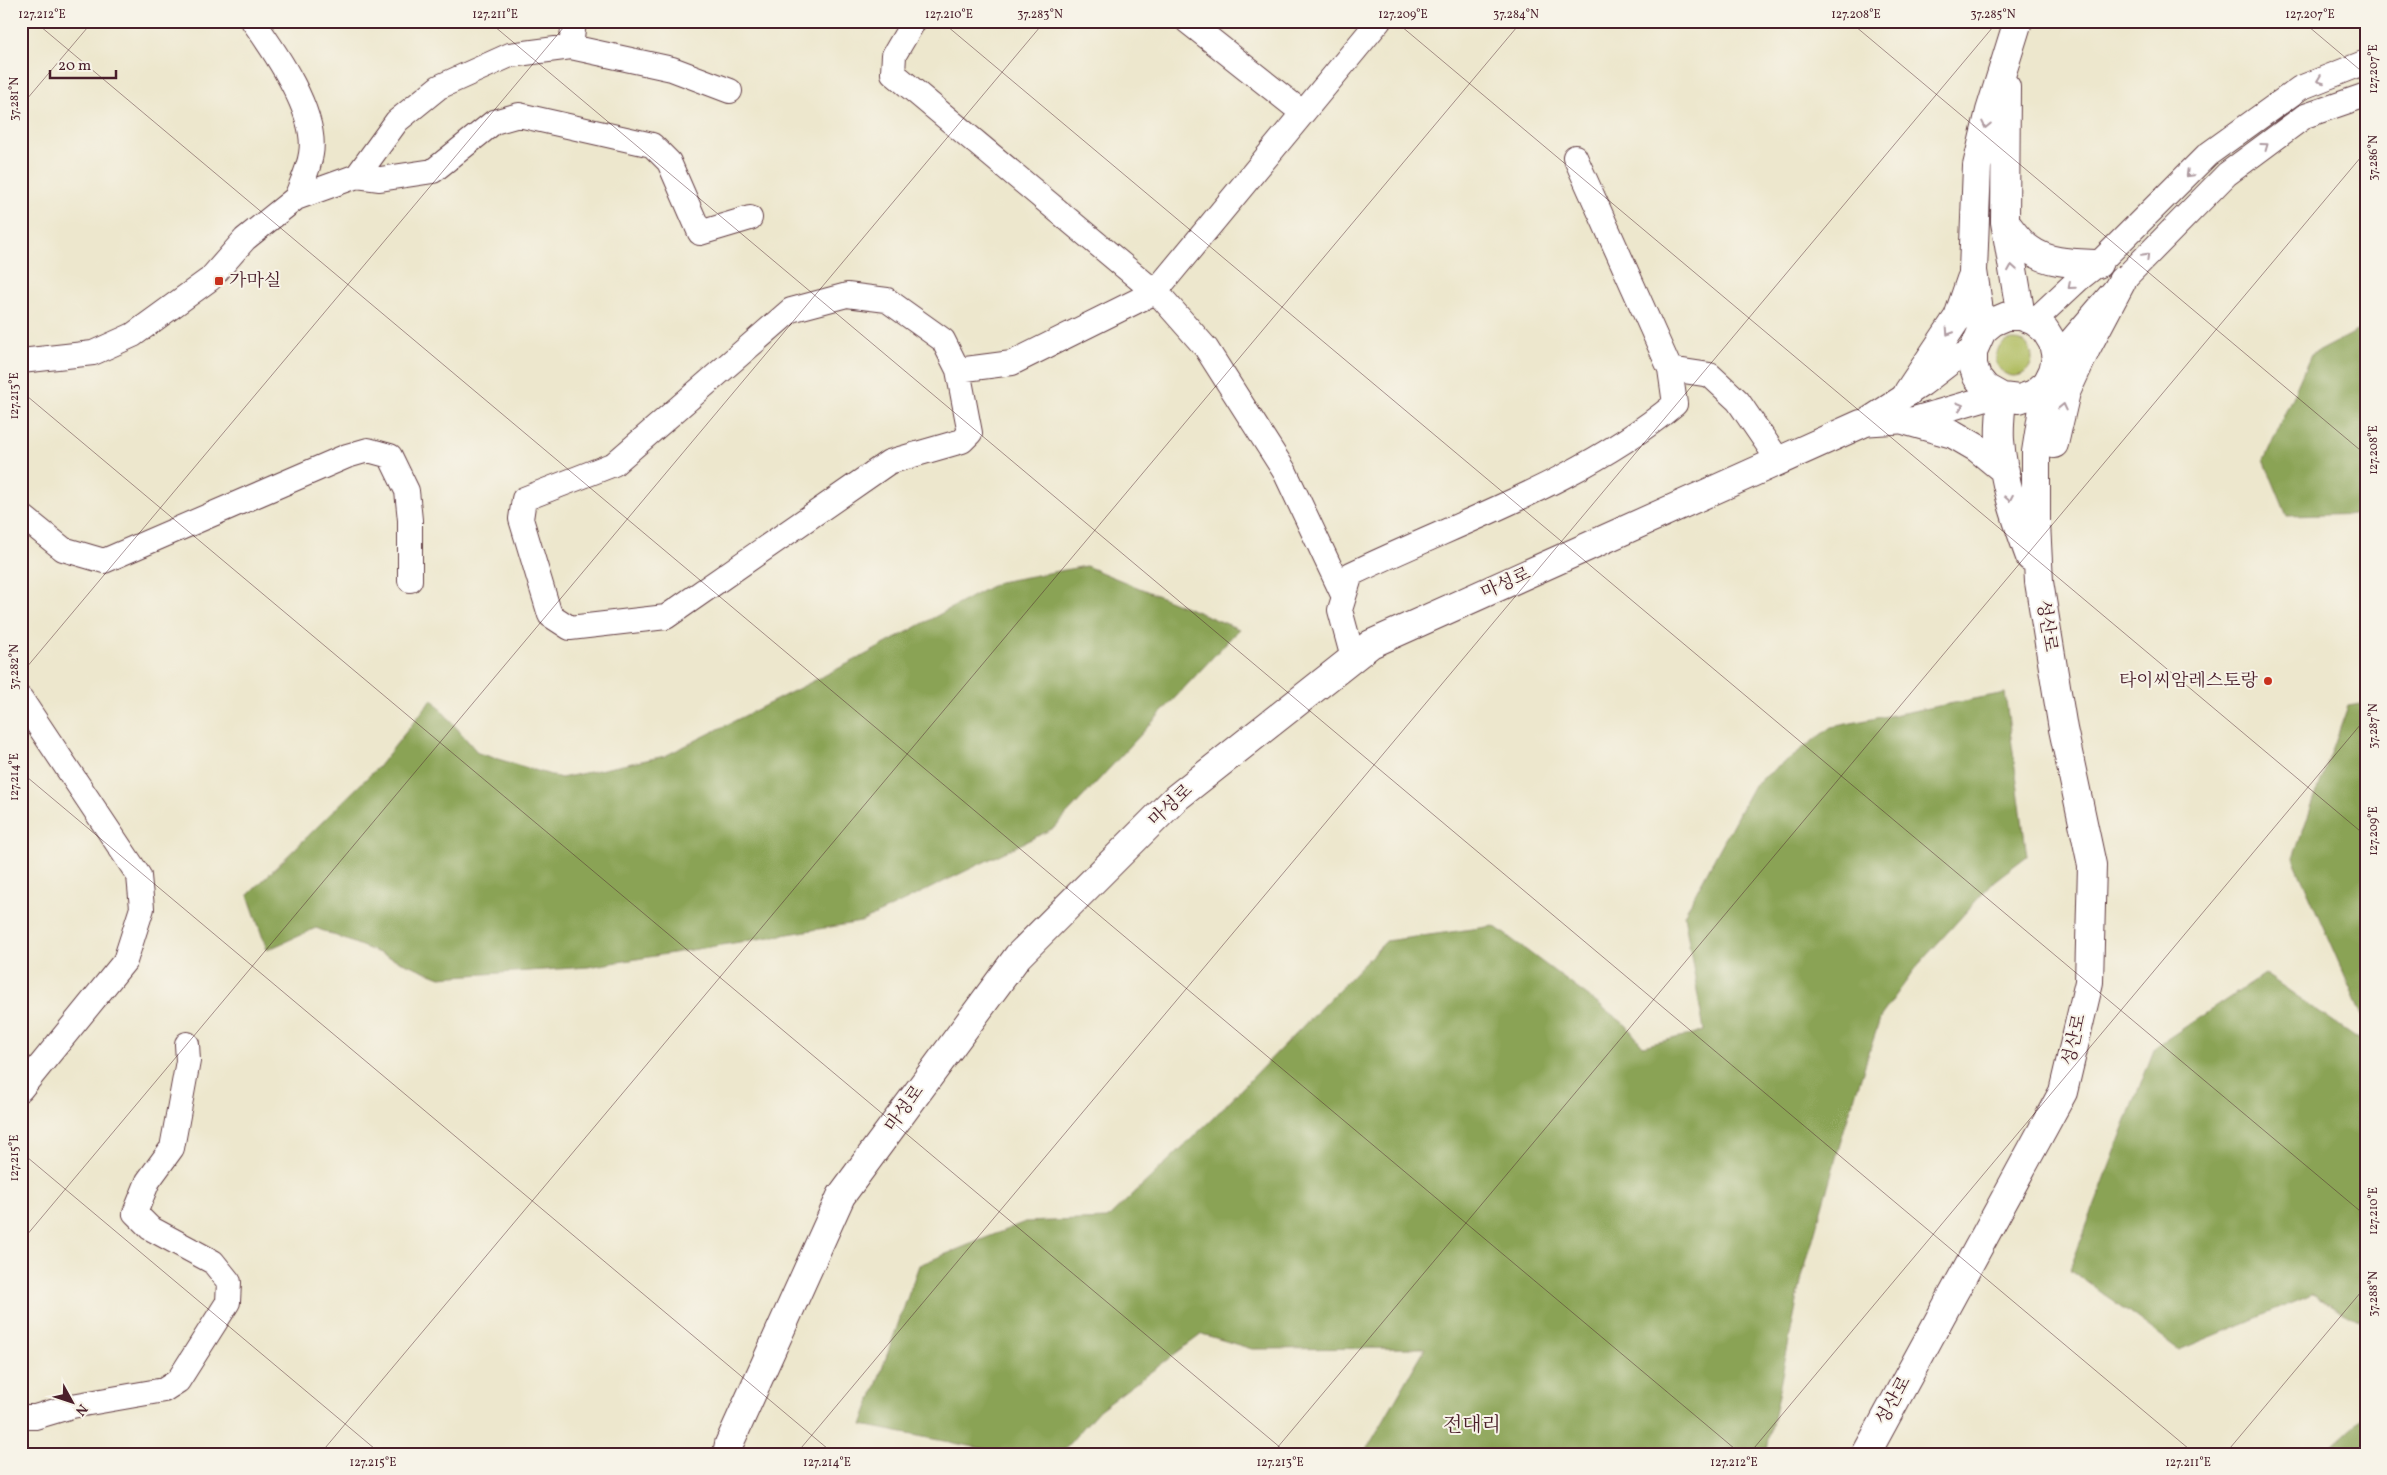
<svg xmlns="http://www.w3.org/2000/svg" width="2387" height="1475" font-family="Vollkorn,'Noto Serif KR',serif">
  <rect width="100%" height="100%" fill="#f7f3e8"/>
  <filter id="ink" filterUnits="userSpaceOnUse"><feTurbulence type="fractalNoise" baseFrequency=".02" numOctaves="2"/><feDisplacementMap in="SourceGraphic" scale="10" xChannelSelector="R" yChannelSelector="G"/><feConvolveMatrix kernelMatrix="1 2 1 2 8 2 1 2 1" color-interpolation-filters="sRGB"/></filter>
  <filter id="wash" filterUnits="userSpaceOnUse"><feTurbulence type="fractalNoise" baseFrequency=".0096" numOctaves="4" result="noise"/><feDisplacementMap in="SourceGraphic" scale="20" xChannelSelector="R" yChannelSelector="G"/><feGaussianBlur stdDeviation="1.12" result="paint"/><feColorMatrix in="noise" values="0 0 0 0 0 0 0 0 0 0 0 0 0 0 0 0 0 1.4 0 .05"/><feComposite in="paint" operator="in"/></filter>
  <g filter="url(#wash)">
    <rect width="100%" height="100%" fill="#ede7cd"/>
    <path fill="#aebb5d" stroke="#7c6d44" d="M1996 358a18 18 0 1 1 36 0a18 18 0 1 1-36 0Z"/>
    <path fill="#8aa354" stroke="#6a6140" d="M 2366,326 L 2366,514 L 2287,516 L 2264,460 L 2311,355 Z
      M 1086,566 L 1239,629 L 1054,828 L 861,922 L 588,967 L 440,977 L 316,928 L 267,950 L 248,895 L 379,766 L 432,699 L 478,753 L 561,778 L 665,756 L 863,656 L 999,582 Z
      M 2005,693 L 2027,856 L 1994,881 L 1918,965 L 1881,1016 L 1846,1123 L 1802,1277 L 1766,1454 L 1364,1454 L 1425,1348 L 1252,1349 L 1202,1334 L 1099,1410 L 1060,1454 L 1010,1454 L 862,1425 L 919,1265 L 1025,1222 L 1107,1219 L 1212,1119 L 1386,941 L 1494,926 L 1626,1025 L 1643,1046 L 1704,1031 L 1684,915 L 1754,785 L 1831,727 Z
      M 2366,703 L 2366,1025 L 2293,858 L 2348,706 Z
      M 2265,974 L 2366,1044 L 2366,1324 L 2312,1295 L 2179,1350 L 2070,1269 L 2155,1047 Z
      M 2366,1415 L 2366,1454 L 2323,1454 Z"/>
  </g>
  <g filter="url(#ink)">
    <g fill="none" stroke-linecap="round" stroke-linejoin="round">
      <defs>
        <path id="minor" d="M 253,21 C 276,53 318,114 311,154 C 309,169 301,184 296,198
          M 914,21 L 894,55 L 893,73 L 1162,298 L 1206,348 L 1285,472 L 1344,597
          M 1187,21 L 1303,113
          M 571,47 L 672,69 L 730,91
          M 1575,157 L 1670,369 L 1710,375 L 1738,401 L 1779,461
          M 357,176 L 380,179 L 433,171 L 494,122 L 519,115 L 652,145 L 669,162 L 700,233 L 750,218
          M 847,295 L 887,300 L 943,340 L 958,370 L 970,433 L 962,441 L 889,462 L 666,617 L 570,628 L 550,615 L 521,519 L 524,499 L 614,464 L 791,310 Z
          M 2034,321 L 2079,279 L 2098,264 L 2207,155 L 2300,88 L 2366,62
          M 2056,358 L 2122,281 L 2227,174 L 2305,116 L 2366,95
          M 21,361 L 93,353 L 133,335 L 210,279 L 245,239 L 296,198 L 357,176 L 397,121 L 439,87 L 510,55 L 571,47 L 574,21
          M 958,370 L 1012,363 L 1155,292 L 1379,21
          M 1863,423 L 1923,384 L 1958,357 L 1973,351
          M 1861,424 L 1907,421 L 1997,395
          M 21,515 L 63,549 L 104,561 L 347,456 L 368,450 L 390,456 L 407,491 L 410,520 L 410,580
          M 1353,658 L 1340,610 L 1351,574 C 1459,522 1583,481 1675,404 L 1670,369
          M 21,699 L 139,876 L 142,908 L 125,961 L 21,1089
          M 21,1417 L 35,1417 L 72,1406 L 164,1390 L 178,1381 L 228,1302 L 229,1282 L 213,1262 L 150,1228 L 135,1213 L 148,1181 L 172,1148 L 188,1061 L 187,1044"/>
        <path id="major" d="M 2006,87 L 2005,222 L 2021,316
          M 2005,222 C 2012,231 2020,243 2029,249 C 2049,264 2074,263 2098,264
          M 1982,331 L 1973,271 L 1977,166 L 1990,111 L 2018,21
          M 1908,392 L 1958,317 L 1971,279
          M 2002,397 C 2001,411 1999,426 2000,440 C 2003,481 2016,519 2030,557
          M 1907,421 L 1953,434 L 1977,448 L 2005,471
          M 2054,444 L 2066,392 L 2086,349 L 2122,281
          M 727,1454 L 729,1444 L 841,1196 L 1018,956 L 1176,798 L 1371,644 L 1861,424
          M 1866,1454 L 2063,1092 L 2089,982 L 2092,865 L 2063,729 L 2039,582 L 2036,523 L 2036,452 L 2047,383 L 2053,371 L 2056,358 L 2053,343 L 2045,330 L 2034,321 L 2021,316 L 2007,316 L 1993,322 L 1982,331 L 1973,351 L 1973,365 L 1977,377 L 1986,388 L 2002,397 L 2019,399 L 2034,394 L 2047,383"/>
      </defs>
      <use href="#minor" stroke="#623d43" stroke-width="26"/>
      <use href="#major" stroke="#623d43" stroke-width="30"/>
      <use href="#minor" stroke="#fff" stroke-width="24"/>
      <use href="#major" stroke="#fff" stroke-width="28"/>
    </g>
    <defs><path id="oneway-chevron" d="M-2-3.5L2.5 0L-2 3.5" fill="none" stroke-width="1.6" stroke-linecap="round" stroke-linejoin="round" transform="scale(1.25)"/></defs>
    <g stroke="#ae9aa0">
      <use href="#oneway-chevron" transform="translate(2320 80) rotate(159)"/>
      <use href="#oneway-chevron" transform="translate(1986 125) rotate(102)"/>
      <use href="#oneway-chevron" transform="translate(2265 146) rotate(-36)"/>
      <use href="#oneway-chevron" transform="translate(2189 174) rotate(135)"/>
      <use href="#oneway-chevron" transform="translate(2146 256) rotate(-46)"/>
      <use href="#oneway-chevron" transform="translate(2012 268) rotate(-99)"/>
      <use href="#oneway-chevron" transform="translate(2071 286) rotate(139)"/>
      <use href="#oneway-chevron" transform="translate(1949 332) rotate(123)"/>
      <use href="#oneway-chevron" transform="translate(1960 406) rotate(-16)"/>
      <use href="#oneway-chevron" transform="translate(2063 407) rotate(-77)"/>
      <use href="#oneway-chevron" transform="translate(2009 498) rotate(80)"/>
    </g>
  </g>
  <path fill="none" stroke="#4a1f2b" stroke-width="1" stroke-opacity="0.45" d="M 34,21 L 1741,1454M 488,21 L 2195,1454M 941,21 L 2366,1216M 1395,21 L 2366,836M 1849,21 L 2366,455M 2302,21 L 2366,75M 21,106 L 93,21M 21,391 L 1288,1454M 21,674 L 569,21M 21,772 L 834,1454M 21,1152 L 381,1454M 21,1242 L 1045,21M 320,1454 L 1522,21M 796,1454 L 1998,21M 1272,1454 L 2366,151M 1749,1454 L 2366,718M 2225,1454 L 2366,1286"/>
  <g fill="#c8321e" stroke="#f7f3e8" stroke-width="2">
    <rect x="214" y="276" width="10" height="10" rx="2.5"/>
    <circle cx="2268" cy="681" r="5"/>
  </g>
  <g text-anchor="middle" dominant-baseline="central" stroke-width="4" stroke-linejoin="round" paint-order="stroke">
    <g font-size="18" fill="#4a1f2b" stroke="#f7f3e8" text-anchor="start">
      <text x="229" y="281">가마실</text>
      <text x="2258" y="681" text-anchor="end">타이씨암레스토랑</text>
    </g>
    <g font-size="18" fill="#4a1f2b" stroke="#f7f3e8">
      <text transform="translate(1506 584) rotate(-24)">마성로</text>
      <text transform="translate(2046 626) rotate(81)">성산로</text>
      <text transform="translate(1171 806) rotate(-43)">마성로</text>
      <text transform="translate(2075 1040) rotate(-77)">성산로</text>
      <text transform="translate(905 1109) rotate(-54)">마성로</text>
      <text transform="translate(1894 1401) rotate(-61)">성산로</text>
    </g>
    <g font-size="20" fill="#4a1f2b" stroke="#f7f3e8">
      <text x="1472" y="1426">전대리</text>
    </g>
  </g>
  <rect width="2387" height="1475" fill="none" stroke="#f7f3e8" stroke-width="55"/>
  <g transform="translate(72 1402) rotate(130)" stroke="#f7f3e8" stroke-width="4" paint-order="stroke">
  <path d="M0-4L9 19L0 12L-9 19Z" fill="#4a1f2b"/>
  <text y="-8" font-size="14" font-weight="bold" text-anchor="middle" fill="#4a1f2b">N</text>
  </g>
  <path d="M50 70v8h66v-8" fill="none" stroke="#4a1f2b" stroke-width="2.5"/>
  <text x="58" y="70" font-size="15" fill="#4a1f2b" stroke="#f7f3e8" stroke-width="4" paint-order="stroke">20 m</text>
  <rect x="28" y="28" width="2332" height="1420" fill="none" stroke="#4a1f2b" stroke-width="2"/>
  <g font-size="12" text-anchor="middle" fill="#4a1f2b">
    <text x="42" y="18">127.212°E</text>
    <text x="495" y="18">127.211°E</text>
    <text x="949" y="18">127.210°E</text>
    <text x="1040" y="18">37.283°N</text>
    <text x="1403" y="18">127.209°E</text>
    <text x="1516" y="18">37.284°N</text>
    <text x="1856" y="18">127.208°E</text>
    <text x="1993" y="18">37.285°N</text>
    <text x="2310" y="18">127.207°E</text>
    <text transform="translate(2373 69) rotate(-90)" y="4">127.207°E</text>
    <text transform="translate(14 99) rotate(-90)" y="4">37.281°N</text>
    <text transform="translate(2373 158) rotate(-90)" y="4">37.286°N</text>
    <text transform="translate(14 396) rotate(-90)" y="4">127.213°E</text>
    <text transform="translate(2373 450) rotate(-90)" y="4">127.208°E</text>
    <text transform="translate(14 667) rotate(-90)" y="4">37.282°N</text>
    <text transform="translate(2373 726) rotate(-90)" y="4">37.287°N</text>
    <text transform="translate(14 777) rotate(-90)" y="4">127.214°E</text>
    <text transform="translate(2373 831) rotate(-90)" y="4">127.209°E</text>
    <text transform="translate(14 1158) rotate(-90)" y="4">127.215°E</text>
    <text transform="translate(2373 1211) rotate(-90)" y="4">127.210°E</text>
    <text transform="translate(2373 1294) rotate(-90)" y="4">37.288°N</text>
    <text x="373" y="1466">127.215°E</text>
    <text x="827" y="1466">127.214°E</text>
    <text x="1280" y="1466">127.213°E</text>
    <text x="1734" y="1466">127.212°E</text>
    <text x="2188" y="1466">127.211°E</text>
  </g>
</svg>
